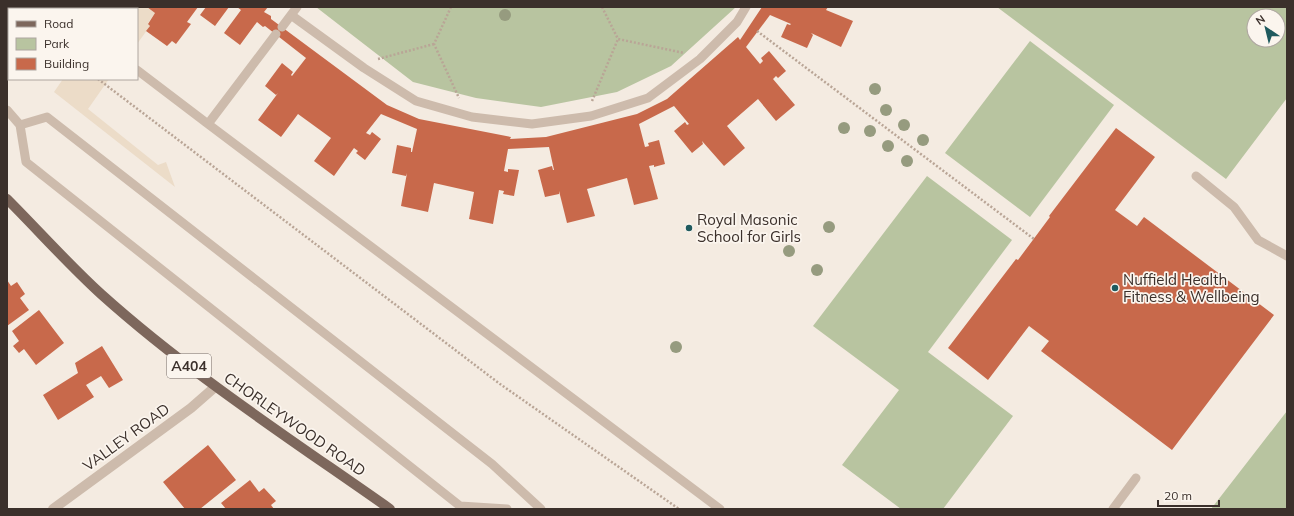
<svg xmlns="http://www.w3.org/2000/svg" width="1294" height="516" font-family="Mulish,sans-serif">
  <rect width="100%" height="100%" fill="#f4ebe1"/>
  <path fill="#b8c4a0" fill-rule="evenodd" d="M 316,7 L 736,7 L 671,66 L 617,92 L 541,107 L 476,98 L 413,82 Z
    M 997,7 L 1287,7 L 1287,98 L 1226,179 ZM 1254,16 L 1278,16 L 1278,40 L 1254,40 Z
    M 1030,41 L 1114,105 L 1030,217 L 945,153 Z
    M 927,176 L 1012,240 L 928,352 L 1013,416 L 943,509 L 901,509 L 842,465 L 899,390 L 813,326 Z
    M 1287,411 L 1287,509 L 1211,509 Z"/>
  <path fill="#ecdcc8" d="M 112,7 L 147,7 L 155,13 L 148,23 L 150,26 L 137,44 L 137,9 L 110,9 Z
    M 63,79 L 109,79 L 88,109 L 158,165 L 166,162 L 175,187 L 54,92 Z"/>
  <path fill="#c8694b" d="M 147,7 L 198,7 L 187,22 L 191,24 L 176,44 L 172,41 L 167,46 L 146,31 L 150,26 L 148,24 L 155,13 Z
    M 206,7 L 229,7 L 215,26 L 200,15 Z
    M 237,7 L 268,7 L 264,12 L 271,16 L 271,19 L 387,105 L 419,119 L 511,137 L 510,139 L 546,137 L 637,114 L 667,99 L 738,37 L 740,40 L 762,7 L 828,7 L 826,10 L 853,21 L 841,47 L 811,33 L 813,35 L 807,48 L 781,37 L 787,24 L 790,25 L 791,24 L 770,15 L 746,47 L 760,64 L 763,61 L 761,58 L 769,51 L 786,71 L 778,78 L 776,76 L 773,79 L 795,105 L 776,121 L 758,99 L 727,126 L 745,148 L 724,166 L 702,141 L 703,144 L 692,153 L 674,131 L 685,122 L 687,125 L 689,124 L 674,106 L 639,124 L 645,147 L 649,146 L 648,143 L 659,140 L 665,164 L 654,167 L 654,165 L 649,166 L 658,199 L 634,205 L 627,178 L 587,189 L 595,216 L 567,223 L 559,191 L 559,194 L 545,197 L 538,170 L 552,166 L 553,170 L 554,170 L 549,147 L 508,149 L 504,171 L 508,172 L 508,169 L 519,170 L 514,196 L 503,194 L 504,191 L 499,190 L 493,224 L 469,219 L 474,192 L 434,183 L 428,212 L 401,206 L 407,173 L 406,176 L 392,173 L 397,145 L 411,148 L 411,152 L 412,152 L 417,129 L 381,114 L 366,133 L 370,135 L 372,132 L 381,139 L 365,160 L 356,153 L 358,151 L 354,148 L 334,176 L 314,161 L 331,138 L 298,114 L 281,137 L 258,120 L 278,93 L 276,95 L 265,86 L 282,63 L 293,72 L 291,75 L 292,76 L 306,58 L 265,26 L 263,27 L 257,22 L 240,45 L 224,33 L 241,10 Z
    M 1116,128 L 1155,157 L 1115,210 L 1137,226 L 1144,217 L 1274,315 L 1172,450 L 1041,351 L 1049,341 L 1029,326 L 988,380 L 948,348 L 1016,259 L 1018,260 L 1050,217 L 1049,216 Z
    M 7,280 L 11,286 L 17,282 L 25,294 L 20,298 L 29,310 L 7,326 Z
    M 39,310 L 64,343 L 36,365 L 24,349 L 19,353 L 13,346 L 19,341 L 12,331 Z
    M 102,346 L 123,380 L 109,388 L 101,376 L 86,385 L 94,397 L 58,420 L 43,395 L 78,373 L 75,363 Z
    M 208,445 L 236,480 L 200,509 L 185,509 L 163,482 Z
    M 250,480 L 259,492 L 264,488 L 276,501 L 271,505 L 274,509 L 226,509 L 221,503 Z"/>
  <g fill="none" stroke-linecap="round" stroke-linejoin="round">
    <path stroke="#b9a596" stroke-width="2.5" stroke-dasharray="2 2" stroke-linecap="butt" d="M 11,7 L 14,9
      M 451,7 L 434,44 L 459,98
      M 602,7 L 618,39 L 684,53
      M 757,31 L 1034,239
      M 378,59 L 434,44
      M 98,79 L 500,384 L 679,509
      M 592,101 L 618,39"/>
    <path stroke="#cdbbac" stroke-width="9" d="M 54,7 L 56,9
      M 291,15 L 364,68 L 416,101 L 472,117 L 532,124 L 591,116 L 648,98 L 700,59 L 737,22 L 746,7
      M 282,27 L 297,7
      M 137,70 L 208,124 L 276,34
      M 7,110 L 20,125 L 47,117 L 492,464 L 541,509
      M 208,124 L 720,509
      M 20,125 L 26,162 L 460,506 L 507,509
      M 1196,176 L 1234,207 L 1258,240 L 1287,256
      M 1113,509 L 1136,478"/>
    <path stroke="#cdbbac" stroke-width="10" d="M 53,509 L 191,408 L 215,387"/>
    <path stroke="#7d675c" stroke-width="10" d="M 7,199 C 38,230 68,264 101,294 C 190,374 292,440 390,509"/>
  </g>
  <g fill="#969b7f">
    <circle cx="505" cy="15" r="6"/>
    <circle cx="875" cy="89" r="6"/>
    <circle cx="886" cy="110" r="6"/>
    <circle cx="904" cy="125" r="6"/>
    <circle cx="844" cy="128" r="6"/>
    <circle cx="870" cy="131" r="6"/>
    <circle cx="923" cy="140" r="6"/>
    <circle cx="888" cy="146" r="6"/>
    <circle cx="907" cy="161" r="6"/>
    <circle cx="829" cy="227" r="6"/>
    <circle cx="789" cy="251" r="6"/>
    <circle cx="817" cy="270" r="6"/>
    <circle cx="676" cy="347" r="6"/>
  </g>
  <g fill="#1f5a5e" stroke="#fbf5ee" stroke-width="1.5">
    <circle cx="689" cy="228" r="4"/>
    <circle cx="1115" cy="288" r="4"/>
  </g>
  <g text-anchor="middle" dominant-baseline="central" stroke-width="3.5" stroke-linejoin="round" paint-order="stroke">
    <rect fill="#fbf5ee" stroke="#756b66" stroke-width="1" x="167" y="354" width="44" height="24" rx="3"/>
    <g font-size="14" font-weight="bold" fill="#3b302b">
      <text x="189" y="366">A404</text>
    </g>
    <g font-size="15" fill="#3b302b" stroke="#fbf5ee" text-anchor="start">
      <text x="697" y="219">Royal Masonic<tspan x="697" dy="17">School for Girls</tspan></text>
      <text x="1123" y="279">Nuffield Health<tspan x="1123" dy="17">Fitness &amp; Wellbeing</tspan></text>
    </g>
    <g font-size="15" fill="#3b302b" stroke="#fbf5ee">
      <text transform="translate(295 424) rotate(35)">CHORLEYWOOD ROAD</text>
      <text transform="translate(126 437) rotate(-36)">VALLEY ROAD</text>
    </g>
  </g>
  <rect width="1294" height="516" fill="none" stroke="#3b302b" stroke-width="16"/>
  <rect x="8" y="8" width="130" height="72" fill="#fbf5ee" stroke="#aea6a0"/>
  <rect x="16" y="21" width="20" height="6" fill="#7d675c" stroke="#aea6a0"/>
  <text x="44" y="28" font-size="12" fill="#3b302b">Road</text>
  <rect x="16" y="38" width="20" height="12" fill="#b8c4a0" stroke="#aea6a0"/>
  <text x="44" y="48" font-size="12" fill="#3b302b">Park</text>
  <rect x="16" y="58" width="20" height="12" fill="#c8694b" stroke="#aea6a0"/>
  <text x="44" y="68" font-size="12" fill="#3b302b">Building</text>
  <g transform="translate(1266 28) rotate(325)"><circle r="19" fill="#fbf5ee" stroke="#aea6a0"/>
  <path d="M0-3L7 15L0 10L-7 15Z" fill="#1f5a5e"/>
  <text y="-6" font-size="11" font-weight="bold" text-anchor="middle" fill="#3b302b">N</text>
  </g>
  <path d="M1158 500v6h61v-6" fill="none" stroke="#3b302b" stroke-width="2"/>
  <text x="1164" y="500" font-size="12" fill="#3b302b" stroke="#fbf5ee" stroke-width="3" paint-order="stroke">20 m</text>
</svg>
